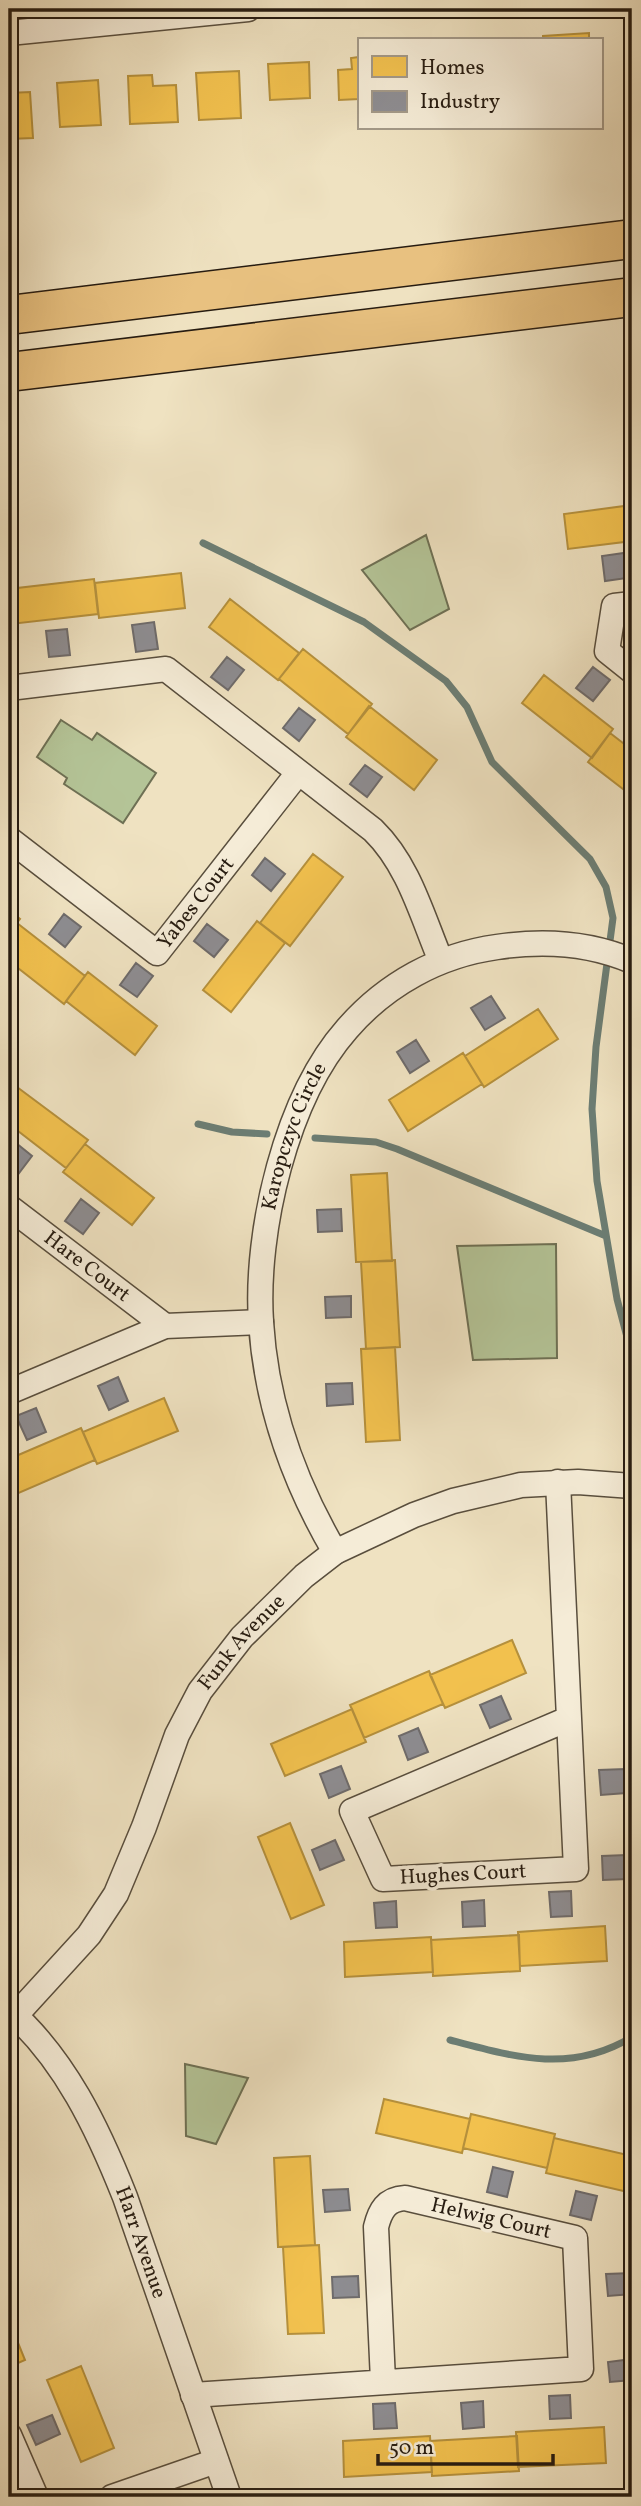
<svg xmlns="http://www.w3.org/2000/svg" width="641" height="2506" font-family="Vollkorn,serif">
  <rect width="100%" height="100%" fill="#efe2c1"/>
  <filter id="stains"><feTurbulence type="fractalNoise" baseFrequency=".00286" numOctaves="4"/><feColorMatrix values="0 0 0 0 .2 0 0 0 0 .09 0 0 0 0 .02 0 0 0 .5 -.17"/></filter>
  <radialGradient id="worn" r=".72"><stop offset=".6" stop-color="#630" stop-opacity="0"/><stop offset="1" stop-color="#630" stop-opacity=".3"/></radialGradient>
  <path fill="#b4c497" stroke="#6e7054" stroke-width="2" d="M 426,535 L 449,609 L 410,630 L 362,570 Z
    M 61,720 L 92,740 L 97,733 L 156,773 L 123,823 L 64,784 L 67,778 L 37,757 Z
    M 556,1244 L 557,1358 L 473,1360 L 457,1246 Z
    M 185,2064 L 248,2078 L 216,2144 L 186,2136 Z"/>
  <path fill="#f2c14e" stroke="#b5903c" stroke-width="2" d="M 589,33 L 589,40 L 543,40 L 543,36 Z
    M 359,57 L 359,99 L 339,100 L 338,70 L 352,69 L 351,58 Z
    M 309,62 L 310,98 L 270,100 L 268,64 Z
    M 239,71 L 241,118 L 199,120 L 196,73 Z
    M 152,75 L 153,86 L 176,85 L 178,122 L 130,124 L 128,76 Z
    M 98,80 L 101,125 L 60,127 L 57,83 Z
    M 30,92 L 33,138 L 9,139 L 9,93 Z
    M 632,505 L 632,541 L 568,549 L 564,514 Z
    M 181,573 L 185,608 L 99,618 L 95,583 Z
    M 94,579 L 98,614 L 11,624 L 9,589 Z
    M 230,599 L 299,653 L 278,680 L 209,627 Z
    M 303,649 L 372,704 L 348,734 L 279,679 Z
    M 544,675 L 613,729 L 592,758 L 522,703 Z
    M 369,706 L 437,760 L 414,790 L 346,737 Z
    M 610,733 L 632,750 L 632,796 L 588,762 Z
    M 313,854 L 343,877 L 290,946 L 260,923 Z
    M 9,910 L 20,919 L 9,933 Z
    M 257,921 L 285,943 L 231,1012 L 203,990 Z
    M 17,923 L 85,976 L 64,1004 L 9,961 L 9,933 Z
    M 88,972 L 157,1026 L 135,1055 L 66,1001 Z
    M 538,1009 L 558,1039 L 484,1087 L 465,1056 Z
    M 463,1053 L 482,1084 L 408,1131 L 389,1100 Z
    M 9,1084 L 16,1089 L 9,1098 Z
    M 17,1087 L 88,1140 L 66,1168 L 9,1124 L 9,1098 Z
    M 85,1144 L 154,1198 L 132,1225 L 63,1172 Z
    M 387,1173 L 392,1261 L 356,1262 L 351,1175 Z
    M 395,1260 L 400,1347 L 366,1349 L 361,1262 Z
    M 395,1347 L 400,1440 L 366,1442 L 361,1349 Z
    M 164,1398 L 178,1431 L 97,1464 L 83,1432 Z
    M 81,1428 L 95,1460 L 14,1495 L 9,1482 L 9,1459 Z
    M 512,1640 L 526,1673 L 445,1708 L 430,1675 Z
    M 429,1671 L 443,1704 L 364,1738 L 350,1705 Z
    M 352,1709 L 366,1742 L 285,1776 L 271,1744 Z
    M 290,1823 L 324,1905 L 291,1919 L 258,1837 Z
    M 605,1926 L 607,1961 L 520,1966 L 518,1932 Z
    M 519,1935 L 520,1971 L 433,1976 L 431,1940 Z
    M 431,1937 L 433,1972 L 345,1977 L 344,1942 Z
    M 384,2099 L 470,2119 L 462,2153 L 376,2133 Z
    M 471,2114 L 555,2134 L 547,2168 L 463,2148 Z
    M 554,2138 L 632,2156 L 632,2193 L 546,2173 Z
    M 310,2156 L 315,2245 L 278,2247 L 274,2158 Z
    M 319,2245 L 324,2333 L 288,2334 L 283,2247 Z
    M 12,2328 L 25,2360 L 9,2367 L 9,2329 Z
    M 81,2366 L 114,2448 L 81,2462 L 47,2380 Z
    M 604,2427 L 606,2463 L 518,2467 L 516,2432 Z
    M 430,2436 L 432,2472 L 344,2477 L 343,2441 Z
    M 517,2436 L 519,2471 L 432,2476 L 430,2441 Z"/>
  <path fill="#8d8d92" stroke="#6e6b6b" stroke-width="2" d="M 624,553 L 627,578 L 605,581 L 602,556 Z
    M 154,622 L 158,649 L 136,652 L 132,625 Z
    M 67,629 L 70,655 L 49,657 L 46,631 Z
    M 227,657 L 244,670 L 228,690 L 211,677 Z
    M 593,667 L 610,680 L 593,701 L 576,688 Z
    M 299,708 L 315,720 L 299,741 L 283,728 Z
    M 365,765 L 382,777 L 367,797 L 350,784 Z
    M 265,858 L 285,874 L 271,891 L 252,875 Z
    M 9,863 L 16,868 L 9,878 Z
    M 64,914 L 81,927 L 65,947 L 49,934 Z
    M 207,924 L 228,940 L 214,957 L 194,941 Z
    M 136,963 L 153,976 L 137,997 L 120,985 Z
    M 491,996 L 505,1018 L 485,1030 L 471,1008 Z
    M 416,1040 L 429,1061 L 410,1073 L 397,1052 Z
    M 16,1143 L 32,1156 L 16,1177 L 9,1172 L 9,1152 Z
    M 81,1199 L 99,1213 L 83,1234 L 65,1221 Z
    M 341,1209 L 342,1231 L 318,1232 L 317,1210 Z
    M 351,1296 L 351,1317 L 326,1318 L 325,1297 Z
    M 118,1377 L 128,1401 L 109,1410 L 98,1386 Z
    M 352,1383 L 353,1404 L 327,1406 L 326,1384 Z
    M 36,1408 L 46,1432 L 27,1440 L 16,1416 Z
    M 501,1696 L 511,1719 L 490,1728 L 480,1705 Z
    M 418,1728 L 428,1752 L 408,1760 L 399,1736 Z
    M 341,1766 L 350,1789 L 329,1798 L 320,1774 Z
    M 625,1769 L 626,1793 L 601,1795 L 599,1770 Z
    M 335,1840 L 344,1860 L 320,1870 L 312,1850 Z
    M 626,1855 L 628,1879 L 603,1880 L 602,1856 Z
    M 571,1891 L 572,1916 L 551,1917 L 549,1892 Z
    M 484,1900 L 485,1926 L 463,1927 L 462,1902 Z
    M 396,1901 L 397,1927 L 376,1928 L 374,1903 Z
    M 493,2167 L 513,2172 L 507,2197 L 487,2192 Z
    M 348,2189 L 350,2210 L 325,2212 L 323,2190 Z
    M 576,2191 L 597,2196 L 591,2220 L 570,2215 Z
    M 632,2273 L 632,2294 L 608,2296 L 606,2274 Z
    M 358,2276 L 359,2297 L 333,2298 L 332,2277 Z
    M 632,2359 L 632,2380 L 610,2382 L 608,2362 Z
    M 570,2395 L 571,2418 L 550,2419 L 549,2396 Z
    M 483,2401 L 484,2427 L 463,2429 L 461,2403 Z
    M 395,2403 L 397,2428 L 374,2429 L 373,2404 Z
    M 52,2415 L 60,2434 L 36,2445 L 27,2425 Z"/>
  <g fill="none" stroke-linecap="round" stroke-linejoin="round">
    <path stroke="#6c7d73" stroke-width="7" d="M 203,543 L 364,622 L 446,681 L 467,707 L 492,762 L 590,859 L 606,887 L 613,918 L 596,1047 L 592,1109 L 597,1181 L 617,1299 L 632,1356
      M 198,1124 L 232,1132 L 267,1134
      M 315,1138 L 376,1142 L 397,1149 L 606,1236
      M 450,2040 C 514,2057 571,2074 632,2037"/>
    <defs>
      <g id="street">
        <path d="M 9,33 L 248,9"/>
        <path d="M 632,604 L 614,606 L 607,651 L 632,671"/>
        <path d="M 9,688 L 166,669 L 373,830 C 409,865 422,916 441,961"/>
        <path id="s1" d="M 9,839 L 157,953 L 298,773"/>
        <path id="s2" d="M 9,1207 L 165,1326"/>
        <path d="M 9,1392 L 165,1326 L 261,1322"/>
        <path d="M 558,1482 L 576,1869 L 383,1879 L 352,1811 L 568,1719"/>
        <path id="s3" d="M 335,1552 C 294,1482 266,1403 261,1322 C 255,1231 286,1098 347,1029 C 386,984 439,955 497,947 C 543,940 590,943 632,961"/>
        <path id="s4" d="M 9,2010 C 65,2059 98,2129 125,2197 L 229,2497"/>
        <path id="s5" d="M 15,2016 L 89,1935 L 116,1894 L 144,1827 L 177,1735 L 200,1691 L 242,1637 L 304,1576 L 335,1552 L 414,1515 L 453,1501 L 521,1485 L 578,1482 L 632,1486"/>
        <path d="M 193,2395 L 581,2369 L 575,2238 L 405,2198 C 386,2199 380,2211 376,2227 L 383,2381"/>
        <path d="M 9,2435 L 36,2497"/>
        <path d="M 112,2497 L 216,2461"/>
      </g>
      <path id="highway" d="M 9,315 L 632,239
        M 9,372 L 632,297"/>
    </defs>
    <use href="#street" stroke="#594e3d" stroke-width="27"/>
    <use href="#highway" stroke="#271c11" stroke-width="41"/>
    <use href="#street" stroke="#f5ecd7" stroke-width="24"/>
    <use href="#highway" stroke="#e8c180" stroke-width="38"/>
  </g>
  <g text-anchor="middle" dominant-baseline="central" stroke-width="7" stroke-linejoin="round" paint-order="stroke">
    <g font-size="21" fill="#271c11" stroke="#f5ecd7">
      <text stroke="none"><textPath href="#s1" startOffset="250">Yabes Court</textPath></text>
      <text stroke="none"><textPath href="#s3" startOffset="434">Karopczyc Circle</textPath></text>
      <text stroke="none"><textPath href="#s2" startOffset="98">Hare Court</textPath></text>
      <text stroke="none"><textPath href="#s5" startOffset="443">Funk Avenue</textPath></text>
      <text transform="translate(463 1875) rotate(-3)">Hughes Court</text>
      <text transform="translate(491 2219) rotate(13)">Helwig Court</text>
      <text stroke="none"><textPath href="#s4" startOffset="270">Harr Avenue</textPath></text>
    </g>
  </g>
  <rect width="641" height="2506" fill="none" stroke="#efe2c1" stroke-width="35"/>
  <rect x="10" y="10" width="620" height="2485" fill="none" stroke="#271c11" stroke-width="3.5"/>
  <rect x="18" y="18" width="606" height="2471" fill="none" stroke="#271c11" stroke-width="2"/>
  <rect x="358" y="38" width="245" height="91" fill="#f5ecd7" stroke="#a39988" stroke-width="2"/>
  <rect x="372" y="56" width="35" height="21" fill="#f2c14e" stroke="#a39988" stroke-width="2"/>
  <text x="420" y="74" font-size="21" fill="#271c11">Homes</text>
  <rect x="372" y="91" width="35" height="21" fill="#8d8d92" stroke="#a39988" stroke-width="2"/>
  <text x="420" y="108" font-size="21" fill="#271c11">Industry</text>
  <path d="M378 2454v10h175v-10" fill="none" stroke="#271c11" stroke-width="3.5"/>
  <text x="389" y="2454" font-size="21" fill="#271c11" stroke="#f5ecd7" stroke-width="5" paint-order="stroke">50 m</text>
  <rect width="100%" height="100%" filter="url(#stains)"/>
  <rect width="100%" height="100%" fill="url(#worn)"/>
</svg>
